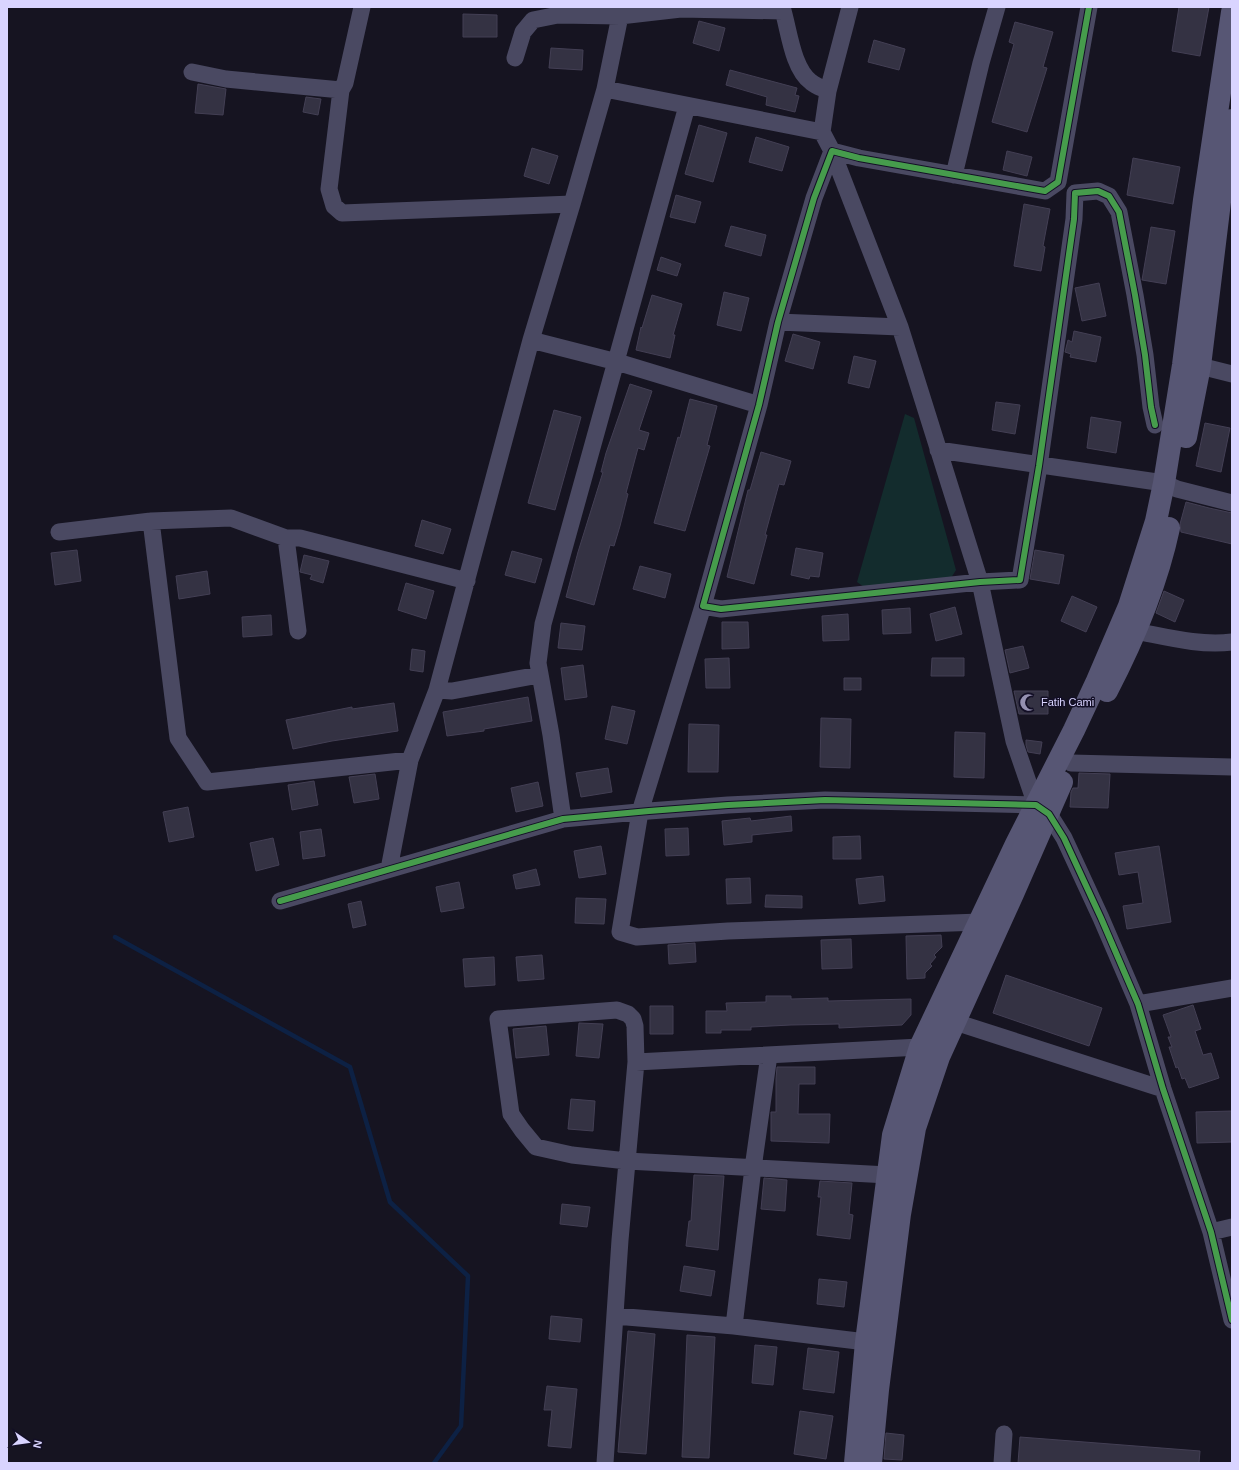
<svg xmlns="http://www.w3.org/2000/svg" width="1239" height="1470" font-family="Arial,sans-serif">
  <rect width="100%" height="100%" fill="#161421"/>
  <path fill="#132c2d" d="M 905,414 L 914,418 L 956,570 L 951,578 L 864,587 L 857,582 Z"/>
  <g fill="none" stroke-linecap="round" stroke-linejoin="round">
    <path stroke="#0d2144" stroke-width="4.5" d="M 115,937 L 350,1067 L 390,1202 L 468,1276 L 461,1426 L 434,1463"/>
  </g>
  <path fill="#343243" stroke="#433f54" d="M 1179,7 L 1209,7 L 1200,56 L 1172,51 Z
    M 463,14 L 497,15 L 497,37 L 463,37 Z
    M 699,21 L 725,28 L 719,51 L 693,43 Z
    M 1015,22 L 1053,32 L 1043,67 L 1047,68 L 1027,132 L 992,122 L 1014,44 L 1009,42 Z
    M 874,40 L 905,49 L 899,70 L 868,62 Z
    M 551,48 L 583,50 L 582,70 L 549,68 Z
    M 730,70 L 797,88 L 795,95 L 799,96 L 795,112 L 766,105 L 767,97 L 726,85 Z
    M 198,84 L 226,89 L 223,115 L 195,113 Z
    M 306,97 L 321,99 L 318,115 L 303,112 Z
    M 699,125 L 727,133 L 713,182 L 685,174 Z
    M 756,137 L 789,147 L 782,171 L 749,162 Z
    M 532,148 L 558,156 L 549,184 L 524,176 Z
    M 1007,151 L 1032,157 L 1027,176 L 1003,170 Z
    M 1133,158 L 1180,167 L 1173,204 L 1127,195 Z
    M 676,195 L 701,202 L 695,223 L 670,217 Z
    M 1024,204 L 1050,209 L 1043,246 L 1045,247 L 1041,271 L 1014,266 Z
    M 731,226 L 766,235 L 761,256 L 725,246 Z
    M 1151,227 L 1175,231 L 1166,284 L 1142,280 Z
    M 661,257 L 681,264 L 677,276 L 657,270 Z
    M 1099,283 L 1106,316 L 1082,321 L 1075,288 Z
    M 724,292 L 749,298 L 741,331 L 717,325 Z
    M 652,295 L 682,304 L 673,335 L 675,335 L 670,358 L 636,350 L 641,327 L 642,328 Z
    M 1074,331 L 1101,337 L 1096,362 L 1070,357 L 1071,354 L 1065,352 L 1068,340 L 1072,342 Z
    M 793,334 L 820,342 L 813,369 L 785,361 Z
    M 854,356 L 876,361 L 869,388 L 848,383 Z
    M 630,384 L 652,391 L 639,430 L 649,433 L 644,450 L 638,448 L 626,493 L 628,494 L 620,526 L 614,546 L 610,545 L 594,605 L 566,597 L 578,552 L 603,472 L 601,472 L 606,453 Z
    M 690,399 L 717,406 L 707,445 L 710,446 L 685,531 L 654,523 L 678,437 L 680,438 Z
    M 996,402 L 1020,405 L 1015,434 L 992,430 Z
    M 554,410 L 581,417 L 555,510 L 528,503 Z
    M 1091,417 L 1121,422 L 1116,453 L 1087,448 Z
    M 1205,423 L 1230,428 L 1221,472 L 1196,466 Z
    M 761,452 L 791,461 L 784,485 L 779,484 L 765,535 L 767,535 L 754,584 L 727,577 L 748,490 L 750,490 Z
    M 1186,502 L 1209,508 L 1232,513 L 1232,544 L 1181,532 L 1180,524 Z
    M 422,520 L 451,529 L 443,554 L 415,546 Z
    M 796,548 L 823,553 L 819,577 L 810,576 L 809,579 L 791,575 Z
    M 77,550 L 81,581 L 55,585 L 51,553 Z
    M 1035,550 L 1064,555 L 1059,584 L 1030,579 Z
    M 512,551 L 542,559 L 535,583 L 505,575 Z
    M 304,555 L 329,561 L 323,583 L 310,579 L 312,575 L 300,572 Z
    M 640,566 L 671,574 L 665,598 L 633,589 Z
    M 207,571 L 210,594 L 179,599 L 176,576 Z
    M 406,583 L 434,591 L 426,619 L 398,610 Z
    M 1164,591 L 1184,600 L 1175,622 L 1156,613 Z
    M 1072,596 L 1097,607 L 1086,632 L 1061,621 Z
    M 955,607 L 962,634 L 936,641 L 930,614 Z
    M 910,608 L 911,633 L 883,634 L 882,610 Z
    M 848,614 L 849,640 L 823,641 L 822,616 Z
    M 271,615 L 272,635 L 243,637 L 242,617 Z
    M 722,622 L 748,622 L 749,648 L 722,649 Z
    M 561,623 L 585,626 L 582,650 L 558,648 Z
    M 1023,646 L 1029,668 L 1010,673 L 1005,650 Z
    M 412,649 L 425,651 L 423,672 L 410,670 Z
    M 729,658 L 730,688 L 706,688 L 705,659 Z
    M 932,658 L 964,658 L 964,676 L 931,676 Z
    M 583,665 L 587,697 L 565,700 L 561,668 Z
    M 844,678 L 861,678 L 861,690 L 844,690 Z
    M 1014,691 L 1048,691 L 1048,714 L 1019,714 Z
    M 528,697 L 532,721 L 484,729 L 484,731 L 447,736 L 443,712 Z
    M 394,703 L 398,731 L 332,741 L 293,749 L 286,720 L 352,707 L 352,709 Z
    M 612,706 L 635,711 L 627,744 L 605,739 Z
    M 821,718 L 851,719 L 850,768 L 820,767 Z
    M 689,724 L 719,725 L 718,772 L 688,772 Z
    M 955,732 L 985,733 L 984,778 L 954,777 Z
    M 1026,740 L 1042,742 L 1040,754 L 1028,752 L 1026,745 Z
    M 608,768 L 612,792 L 581,797 L 576,773 Z
    M 1079,773 L 1110,774 L 1108,808 L 1070,807 L 1071,792 L 1073,788 L 1078,788 Z
    M 375,774 L 379,799 L 354,803 L 349,777 Z
    M 314,781 L 318,805 L 292,810 L 288,785 Z
    M 538,782 L 543,806 L 516,812 L 511,788 Z
    M 188,807 L 194,837 L 169,842 L 163,812 Z
    M 791,816 L 792,831 L 752,835 L 752,842 L 724,845 L 722,821 L 750,818 L 751,821 Z
    M 688,828 L 689,855 L 666,856 L 665,829 Z
    M 321,829 L 325,856 L 303,859 L 300,832 Z
    M 860,836 L 861,859 L 833,859 L 833,837 Z
    M 273,838 L 279,865 L 256,871 L 250,843 Z
    M 601,846 L 606,874 L 579,878 L 574,851 Z
    M 1159,846 L 1171,922 L 1127,929 L 1123,906 L 1143,903 L 1138,872 L 1119,875 L 1115,853 Z
    M 536,869 L 540,885 L 516,889 L 513,875 Z
    M 883,876 L 885,901 L 859,904 L 856,879 Z
    M 750,878 L 751,903 L 727,904 L 726,879 Z
    M 459,882 L 464,908 L 441,912 L 436,887 Z
    M 766,895 L 802,896 L 802,908 L 765,907 Z
    M 576,898 L 606,899 L 604,924 L 575,923 Z
    M 361,901 L 366,925 L 353,928 L 348,904 Z
    M 941,935 L 942,947 L 934,955 L 936,957 L 930,964 L 932,966 L 925,973 L 925,978 L 907,979 L 906,936 Z
    M 851,939 L 852,968 L 822,969 L 821,940 Z
    M 695,943 L 696,962 L 669,964 L 668,945 Z
    M 542,955 L 544,979 L 518,981 L 516,957 Z
    M 494,957 L 495,985 L 465,987 L 463,959 Z
    M 1006,975 L 1102,1008 L 1089,1046 L 993,1013 Z
    M 766,996 L 791,996 L 791,999 L 828,998 L 828,1001 L 911,999 L 911,1015 L 902,1025 L 839,1028 L 839,1024 L 791,1025 L 751,1027 L 751,1030 L 721,1030 L 721,1033 L 706,1033 L 706,1011 L 727,1011 L 726,1003 L 766,1002 Z
    M 1193,1005 L 1201,1029 L 1195,1031 L 1203,1055 L 1211,1053 L 1219,1078 L 1189,1088 L 1185,1078 L 1182,1079 L 1178,1067 L 1176,1068 L 1169,1047 L 1172,1047 L 1168,1037 L 1171,1037 L 1163,1015 Z
    M 650,1006 L 673,1006 L 673,1034 L 650,1034 Z
    M 579,1023 L 603,1024 L 599,1058 L 576,1056 Z
    M 546,1026 L 549,1055 L 516,1058 L 513,1029 Z
    M 777,1067 L 815,1067 L 815,1084 L 799,1084 L 798,1114 L 830,1114 L 829,1143 L 771,1141 L 771,1112 L 776,1112 L 776,1079 Z
    M 571,1099 L 595,1101 L 593,1131 L 568,1129 Z
    M 1232,1111 L 1232,1142 L 1197,1143 L 1196,1112 Z
    M 694,1175 L 724,1176 L 718,1250 L 686,1246 L 689,1221 L 691,1221 Z
    M 764,1178 L 787,1180 L 785,1211 L 761,1209 Z
    M 820,1181 L 852,1183 L 849,1214 L 853,1215 L 850,1239 L 817,1235 L 821,1197 L 818,1197 Z
    M 562,1204 L 590,1207 L 587,1227 L 560,1224 Z
    M 684,1266 L 715,1271 L 711,1296 L 680,1291 Z
    M 819,1279 L 847,1282 L 844,1307 L 817,1304 Z
    M 551,1316 L 582,1319 L 580,1342 L 549,1339 Z
    M 628,1331 L 655,1334 L 646,1454 L 618,1452 Z
    M 687,1335 L 715,1337 L 709,1458 L 682,1457 Z
    M 755,1345 L 777,1347 L 773,1385 L 752,1383 Z
    M 808,1348 L 839,1352 L 834,1393 L 803,1389 Z
    M 547,1386 L 577,1389 L 571,1448 L 548,1446 L 552,1410 L 544,1410 Z
    M 800,1411 L 833,1416 L 826,1459 L 794,1454 Z
    M 886,1433 L 904,1435 L 902,1460 L 884,1459 Z
    M 1020,1437 L 1200,1451 L 1199,1463 L 1018,1463 Z"/>
  <g fill="none" stroke-linecap="round" stroke-linejoin="round">
    <path stroke="#4a4962" stroke-width="17" d="M 362,7 L 345,83 L 341,90 L 329,189 L 334,206 L 342,213 L 572,204
      M 782,7 C 789,29 792,68 811,82 C 816,86 822,88 828,91
      M 850,7 L 828,91 L 822,132 L 832,151 L 900,327 L 980,582 L 1014,741 L 1036,805
      M 1089,7 L 1058,182 L 1045,191 L 859,158 L 832,151 L 814,198 L 778,322 L 759,405 L 703,606 L 721,609 L 980,582 L 1020,580 L 1039,466 L 1074,219 L 1075,193 L 1098,191 L 1109,196 L 1119,212 L 1135,295 L 1145,355 L 1151,407 L 1155,425
      M 515,58 L 523,32 L 533,20 L 558,15 L 620,16 L 681,9 L 783,11
      M 192,72 L 226,79 L 341,90
      M 605,89 L 822,132
      M 954,175 L 981,63 L 997,7
      M 778,322 L 900,327
      M 531,340 L 617,362 L 759,405
      M 1189,366 L 1200,366 L 1232,374
      M 938,450 L 1164,483 L 1177,489 L 1232,503
      M 151,521 L 178,738 L 207,782 L 410,760
      M 59,532 L 151,521 L 231,518 L 286,538 L 300,538 L 467,581
      M 286,538 L 298,631
      M 703,606 L 640,812 L 620,932 L 637,937 L 728,931 L 980,922
      M 1135,631 C 1167,637 1199,646 1232,642
      M 437,690 L 452,691 L 539,675
      M 1071,763 L 1232,767
      M 563,819 L 551,735 L 538,663 L 543,624 L 687,106
      M 389,869 L 410,760 L 437,690 L 531,340 L 572,204 L 605,89 L 620,16
      M 280,901 L 563,819 L 649,811 L 728,805 L 825,800 L 1036,805 L 1049,814 L 1064,838 L 1101,918 L 1138,1004 L 1163,1089 L 1211,1232 L 1232,1320
      M 1138,1004 L 1232,988
      M 955,1022 L 1163,1089
      M 636,1062 L 920,1047
      M 1211,1232 L 1232,1227
      M 615,1316 L 734,1326 L 866,1342 L 878,1341
      M 734,1326 L 753,1168 L 769,1055
      M 605,1463 L 620,1240 L 636,1062 L 635,1026 L 633,1019 L 628,1014 L 617,1010 L 498,1019 L 511,1114 L 522,1130 L 536,1147 L 572,1155 L 627,1161 L 888,1175
      M 1002,1463 L 1004,1434"/>
    <path stroke="#575674" stroke-width="22" d="M 1186,437 L 1200,366 L 1220,202 L 1232,120
      M 1107,691 C 1133,641 1157,584 1169,528
      M 855,1463 L 866,1342 L 893,1135 L 920,1047 L 1016,844 L 1074,730 L 1096,683 L 1129,606 L 1156,521 L 1164,483 L 1183,365 L 1204,200 L 1232,12
      M 871,1463 L 878,1390 L 900,1214 L 915,1128 L 939,1057 L 1013,894 L 1062,782"/>
    <defs>
      <path id="cycleway" d="M 1089,7 L 1058,182 L 1045,191 L 859,158 L 832,151 L 814,198 L 778,322 L 759,405 L 703,606 L 721,609 L 980,582 L 1020,580 L 1039,466 L 1074,219 L 1075,193 L 1098,191 L 1109,196 L 1119,212 L 1135,295 L 1145,355 L 1151,407 L 1155,425
        M 280,901 L 563,819 L 649,811 L 728,805 L 825,800 L 1036,805 L 1049,814 L 1064,838 L 1101,918 L 1138,1004 L 1163,1089 L 1211,1232 L 1232,1320"/>
    </defs>
    <use href="#cycleway" stroke="#130f26" stroke-width="8"/>
    <use href="#cycleway" stroke="#469c4c" stroke-width="6"/>
  </g>
  <defs>
    <symbol id="mosque-bare" viewBox="-9 -9 18 18"><path d="M3.5-4.9A6 6 0 1 0 3.5 4.9A5 5 0 1 1 3.5-4.9Z" fill="#9591b1" stroke="#130f26" stroke-width="2.5" paint-order="stroke"/></symbol>
  </defs>
  <g fill-rule="evenodd">
    <use href="#mosque-bare" x="1016" y="690" width="25" height="25"/>
  </g>
  <g text-anchor="middle" dominant-baseline="central" stroke-width="3" stroke-linejoin="round" paint-order="stroke">
    <g font-size="11" fill="#d9d4ff" stroke="#130f26" text-anchor="start">
      <text x="1041" y="702">Fatih Cami</text>
    </g>
  </g>
  <rect width="1239" height="1470" fill="none" stroke="#d9d4ff" stroke-width="16"/>
  <g transform="translate(28 1442) rotate(103)" stroke="#130f26" stroke-width="3" paint-order="stroke">
  <path d="M0-3L7 15L0 10L-7 15Z" fill="#d9d4ff"/>
  <text y="-6" font-size="11" font-weight="bold" text-anchor="middle" fill="#d9d4ff">N</text>
  </g>
</svg>
